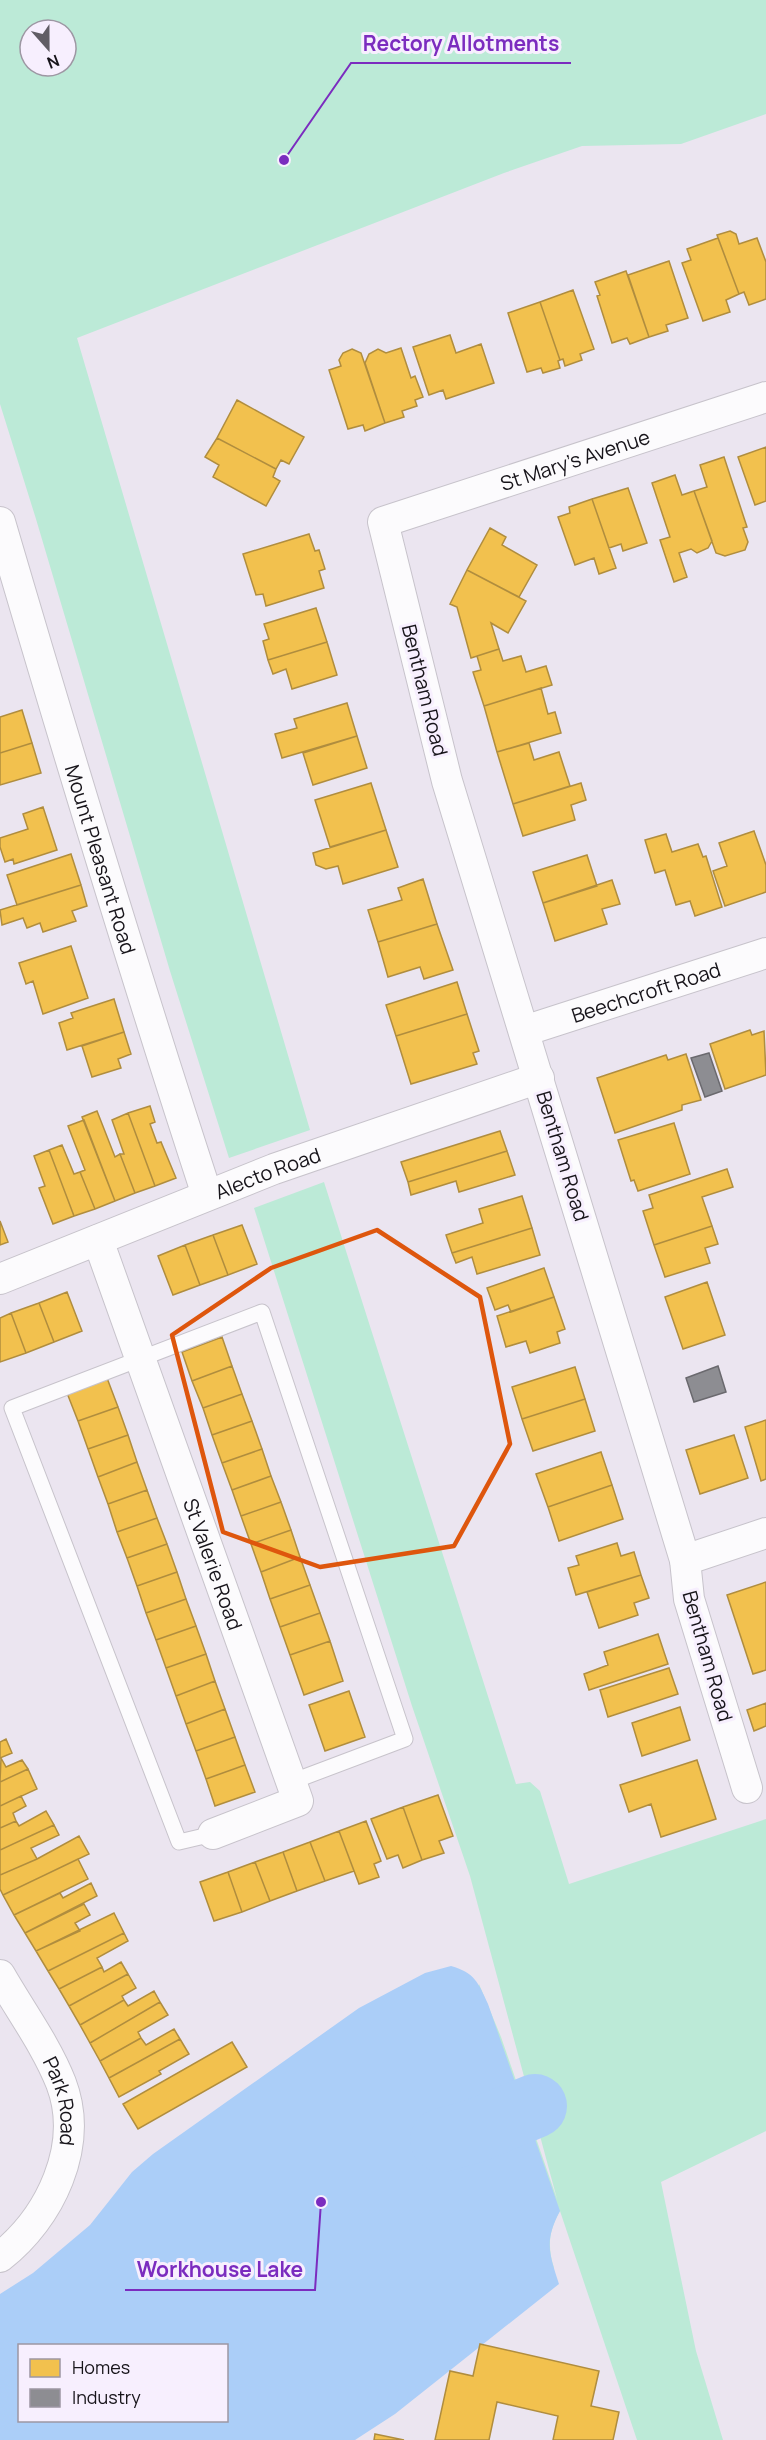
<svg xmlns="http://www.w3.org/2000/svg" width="766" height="2440" font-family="Manrope,sans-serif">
  <rect width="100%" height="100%" fill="#ebe5f0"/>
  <path fill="#bcead7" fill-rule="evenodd" d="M 0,0 L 766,0 L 766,114 L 681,144 L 582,146 L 504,173 L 77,338 L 310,1130 L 229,1158 L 170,971 L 36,519 L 0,404 ZM 30,30 L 66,30 L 66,66 L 30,66 Z
    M 324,1182 L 516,1784 L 530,1782 L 540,1791 L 569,1884 L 766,1819 L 766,2131 L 661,2182 L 696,2351 L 723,2440 L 637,2440 L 560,2211 C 549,2230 547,2246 554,2268 L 268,2440 L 0,2440 L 0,2326 L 477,2018 L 479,1984 L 501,2037 L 557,2199 L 470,1876 L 412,1706 L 254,1208 ZM 20,2346 L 226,2346 L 226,2420 L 20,2420 Z"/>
  <path fill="#abcef8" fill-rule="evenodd" d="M 451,1966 C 475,1973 478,1982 488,2004 L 560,2211 C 544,2241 549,2253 559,2284 L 395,2414 L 355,2440 L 0,2440 L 0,2294 L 33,2273 L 90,2225 L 132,2172 L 153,2154 L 359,2008 L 425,1973 ZM 20,2346 L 226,2346 L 226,2420 L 20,2420 Z"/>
  <path fill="#f2c14e" stroke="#b08d3e" stroke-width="1.5" d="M 730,231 L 736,234 L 739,244 L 757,238 L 766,262 L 766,299 L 749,305 L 744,292 L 739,294 L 717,235 Z
    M 718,238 L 739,294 L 726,300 L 730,312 L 703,321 L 682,263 L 691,260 L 687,249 Z
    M 669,261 L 688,318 L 666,325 L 668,331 L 649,337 L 628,275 Z
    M 626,271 L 649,337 L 630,344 L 627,338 L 612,343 L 597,296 L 600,295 L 595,282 Z
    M 573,290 L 594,349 L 580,354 L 582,360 L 565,366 L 563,359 L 560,360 L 540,302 Z
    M 540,302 L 560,360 L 558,361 L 560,368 L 543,373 L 541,368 L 527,372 L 508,313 Z
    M 450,335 L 456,353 L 481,344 L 494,383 L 446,399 L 443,390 L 429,395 L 413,347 Z
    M 401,348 L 411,378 L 415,376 L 423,397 L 415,400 L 417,406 L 402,411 L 404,417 L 385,423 L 365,363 L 369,354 L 378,349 L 386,353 Z
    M 352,349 L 361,353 L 385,423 L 365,431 L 363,425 L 348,429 L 329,370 L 341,366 L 339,360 L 343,353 Z
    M 237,400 L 304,437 L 289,464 L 281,460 L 276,469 L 217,438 Z
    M 217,438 L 276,469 L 273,477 L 280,481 L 266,506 L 213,477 L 219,465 L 205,457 Z
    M 766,447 L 766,501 L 755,505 L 738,457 Z
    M 724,457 L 747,527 L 743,528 L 748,542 L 745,550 L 725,556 L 716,553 L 694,491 L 707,487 L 700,465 Z
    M 675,475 L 682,495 L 694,491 L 712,541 L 708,548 L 697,553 L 691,549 L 679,553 L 687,577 L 674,582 L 660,540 L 670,537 L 652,483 Z
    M 628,488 L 647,543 L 623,551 L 621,544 L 609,548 L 592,499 Z
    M 592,499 L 616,568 L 599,574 L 594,558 L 575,565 L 558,517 L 570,513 L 569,507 Z
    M 490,528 L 506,537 L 502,545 L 537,565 L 519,597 L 467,570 Z
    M 309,534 L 315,551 L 319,550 L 325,569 L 319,571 L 324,588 L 266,606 L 263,594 L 256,595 L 243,554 Z
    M 467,570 L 526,601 L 508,633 L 491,623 L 499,649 L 471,658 L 457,607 L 450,604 Z
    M 316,608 L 327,642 L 268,660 L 263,641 L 269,639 L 264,624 Z
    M 327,642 L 337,675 L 292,689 L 286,669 L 273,674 L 268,660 Z
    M 499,649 L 503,661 L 521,656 L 526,672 L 546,666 L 552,685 L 484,706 L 473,672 L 481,670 L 477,656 Z
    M 541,688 L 548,714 L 555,712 L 561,733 L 497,752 L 484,706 Z
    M 347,703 L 357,736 L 282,758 L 275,734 L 297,728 L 294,719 Z
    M 22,710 L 32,743 L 0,753 L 0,717 Z
    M 357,736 L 367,768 L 313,785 L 303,753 Z
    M 32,743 L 41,773 L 0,785 L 0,753 Z
    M 529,743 L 534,760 L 559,752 L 570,786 L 513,804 L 497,752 Z
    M 371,783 L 386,830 L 330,847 L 315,800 Z
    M 581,783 L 586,800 L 571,805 L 575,820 L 523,836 L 513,804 Z
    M 43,807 L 57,850 L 14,864 L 13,859 L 5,862 L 0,847 L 0,838 L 28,829 L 23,814 Z
    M 386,830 L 398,867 L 343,884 L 338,866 L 326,869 L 316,865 L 313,853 Z
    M 754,831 L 766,865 L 766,892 L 725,906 L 713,871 L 727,866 L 719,843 Z
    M 666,834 L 672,852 L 698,844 L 703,857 L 706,856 L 722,907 L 695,916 L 690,901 L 676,905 L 665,870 L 655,873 L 645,840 Z
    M 71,854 L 81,885 L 17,905 L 7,875 Z
    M 587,855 L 597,886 L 543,903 L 533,872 Z
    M 423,879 L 437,924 L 378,942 L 368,910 L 402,900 L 398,888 Z
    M 612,880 L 620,904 L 602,909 L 607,924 L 555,941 L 543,903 Z
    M 81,885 L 87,906 L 72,911 L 76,921 L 43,932 L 40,923 L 27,928 L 23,918 L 2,925 L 0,910 Z
    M 437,924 L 453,970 L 424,979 L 420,967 L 388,977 L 378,942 Z
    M 71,946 L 88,998 L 43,1014 L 33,981 L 26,984 L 19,963 Z
    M 457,982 L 467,1014 L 396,1036 L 386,1005 Z
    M 114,999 L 124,1032 L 67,1050 L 59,1023 L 73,1018 L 71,1013 Z
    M 467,1014 L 479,1051 L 473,1053 L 477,1064 L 411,1084 L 396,1036 Z
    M 750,1030 L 752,1035 L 764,1031 L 766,1075 L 725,1089 L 710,1044 Z
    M 124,1032 L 131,1054 L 118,1059 L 121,1068 L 92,1077 L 82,1046 Z
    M 686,1054 L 701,1100 L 682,1105 L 682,1110 L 615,1133 L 597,1078 L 666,1055 L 668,1060 Z
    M 150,1106 L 155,1122 L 150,1124 L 157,1143 L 161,1142 L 176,1178 L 155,1186 L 128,1113 Z
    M 97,1111 L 115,1157 L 120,1154 L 135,1193 L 115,1201 L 82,1117 Z
    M 128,1113 L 155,1186 L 135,1193 L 120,1154 L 124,1154 L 112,1120 Z
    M 84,1120 L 115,1201 L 95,1209 L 80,1172 L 85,1170 L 68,1126 Z
    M 674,1123 L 690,1174 L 638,1191 L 634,1180 L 631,1181 L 618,1140 Z
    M 500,1131 L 507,1151 L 408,1182 L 401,1162 Z
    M 62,1145 L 74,1174 L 80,1172 L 95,1209 L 74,1216 L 49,1150 Z
    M 49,1150 L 74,1216 L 53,1224 L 39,1188 L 45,1186 L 34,1156 Z
    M 507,1151 L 515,1175 L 459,1192 L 456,1181 L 411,1195 L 408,1182 Z
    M 727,1169 L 733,1187 L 702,1197 L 712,1226 L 654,1245 L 643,1211 L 653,1208 L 649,1195 Z
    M 522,1196 L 532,1228 L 452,1253 L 446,1235 L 483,1223 L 479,1209 Z
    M 0,1221 L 8,1242 L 0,1245 Z
    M 242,1225 L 257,1264 L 228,1275 L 213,1235 Z
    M 712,1226 L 718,1244 L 705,1248 L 710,1263 L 665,1277 L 654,1245 Z
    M 532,1228 L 540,1255 L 477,1274 L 472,1257 L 456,1263 L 452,1253 Z
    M 213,1235 L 228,1275 L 200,1285 L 185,1245 Z
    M 185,1245 L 200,1285 L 173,1295 L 158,1256 Z
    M 544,1268 L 554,1297 L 511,1312 L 508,1305 L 495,1310 L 487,1288 Z
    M 707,1282 L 725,1335 L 683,1349 L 665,1297 Z
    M 67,1292 L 82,1331 L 54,1342 L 39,1303 Z
    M 554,1297 L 565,1329 L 557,1332 L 560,1343 L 530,1353 L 526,1341 L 506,1347 L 497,1316 Z
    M 39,1303 L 54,1342 L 26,1353 L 11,1313 Z
    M 11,1313 L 26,1353 L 0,1362 L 0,1318 Z
    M 222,1337 L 232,1366 L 192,1381 L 182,1352 Z
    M 232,1366 L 242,1394 L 203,1408 L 192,1381 Z
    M 575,1367 L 585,1399 L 522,1419 L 512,1387 Z
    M 107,1378 L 118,1407 L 78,1421 L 67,1393 Z
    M 242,1394 L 252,1421 L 212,1435 L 203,1408 Z
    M 585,1399 L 595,1431 L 533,1451 L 522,1419 Z
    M 118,1407 L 128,1435 L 88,1449 L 78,1421 Z
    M 766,1420 L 766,1479 L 761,1481 L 745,1427 Z
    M 252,1421 L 262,1449 L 222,1463 L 212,1435 Z
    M 128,1435 L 137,1462 L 98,1477 L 88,1449 Z
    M 734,1435 L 748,1478 L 700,1494 L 686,1450 Z
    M 262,1449 L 271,1476 L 232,1490 L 222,1463 Z
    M 601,1452 L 612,1485 L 548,1507 L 536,1474 Z
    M 137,1462 L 147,1490 L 108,1504 L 98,1477 Z
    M 271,1476 L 281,1502 L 241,1516 L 232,1490 Z
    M 612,1485 L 623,1519 L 559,1541 L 548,1507 Z
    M 147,1490 L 157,1518 L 117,1532 L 108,1504 Z
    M 281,1502 L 291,1530 L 251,1544 L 241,1516 Z
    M 157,1518 L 167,1544 L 127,1558 L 117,1532 Z
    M 291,1530 L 300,1557 L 261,1572 L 251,1544 Z
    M 617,1543 L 621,1556 L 634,1552 L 641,1575 L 576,1595 L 568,1568 L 579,1565 L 576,1556 Z
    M 167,1544 L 177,1572 L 137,1586 L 127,1558 Z
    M 300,1557 L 310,1585 L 270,1599 L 261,1572 Z
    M 177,1572 L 186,1599 L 146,1613 L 137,1586 Z
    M 641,1575 L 649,1598 L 634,1603 L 638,1615 L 599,1628 L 587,1592 Z
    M 766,1582 L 766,1670 L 753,1674 L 727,1595 Z
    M 310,1585 L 320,1613 L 280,1627 L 270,1599 Z
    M 186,1599 L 196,1626 L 156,1640 L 146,1613 Z
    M 320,1613 L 330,1641 L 290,1655 L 280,1627 Z
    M 196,1626 L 206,1654 L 166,1668 L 156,1640 Z
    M 658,1634 L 668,1664 L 589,1690 L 584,1674 L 608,1665 L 604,1652 Z
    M 330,1641 L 343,1681 L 304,1695 L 290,1655 Z
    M 206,1654 L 215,1681 L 176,1696 L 166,1668 Z
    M 669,1668 L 678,1694 L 608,1717 L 600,1690 Z
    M 215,1681 L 225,1709 L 186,1724 L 176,1696 Z
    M 349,1691 L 365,1737 L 325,1751 L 309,1705 Z
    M 766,1703 L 766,1726 L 754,1731 L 747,1710 Z
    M 680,1707 L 690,1740 L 642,1756 L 632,1723 Z
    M 225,1709 L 235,1737 L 196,1751 L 186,1724 Z
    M 235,1737 L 245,1765 L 206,1779 L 196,1751 Z
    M 6,1739 L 12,1753 L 0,1758 L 0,1742 Z
    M 1,1758 L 6,1767 L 22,1760 L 28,1769 L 0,1782 Z
    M 697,1760 L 716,1819 L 661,1837 L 651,1804 L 629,1812 L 620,1785 Z
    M 245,1765 L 255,1792 L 215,1806 L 206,1779 Z
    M 28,1769 L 37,1789 L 0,1806 L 0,1782 Z
    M 438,1795 L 453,1836 L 439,1841 L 444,1853 L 422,1860 L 403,1807 Z
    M 21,1796 L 26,1806 L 13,1813 L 16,1821 L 0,1828 L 0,1806 Z
    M 403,1807 L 422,1860 L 403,1868 L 398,1855 L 387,1859 L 371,1819 Z
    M 46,1811 L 54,1825 L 0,1850 L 0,1828 L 16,1821 L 19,1826 Z
    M 366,1821 L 381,1861 L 374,1864 L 379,1877 L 359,1884 L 339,1831 Z
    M 54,1825 L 59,1835 L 31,1848 L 37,1859 L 0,1875 L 0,1850 Z
    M 339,1831 L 354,1871 L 325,1881 L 310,1842 Z
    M 79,1836 L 89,1854 L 3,1895 L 0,1889 L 0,1875 L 37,1859 Z
    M 310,1842 L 325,1881 L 297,1891 L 283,1852 Z
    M 283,1852 L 297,1891 L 270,1901 L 255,1862 Z
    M 78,1859 L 88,1879 L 14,1915 L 3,1895 Z
    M 255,1862 L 270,1901 L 242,1912 L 228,1872 Z
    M 228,1872 L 242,1912 L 214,1921 L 200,1882 Z
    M 91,1883 L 97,1896 L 25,1933 L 14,1915 L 60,1893 L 63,1898 Z
    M 84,1904 L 90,1915 L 75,1923 L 80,1931 L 36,1951 L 25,1933 Z
    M 114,1913 L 124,1933 L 48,1971 L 36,1951 Z
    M 124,1933 L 128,1941 L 97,1958 L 102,1967 L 59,1989 L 48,1971 Z
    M 121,1962 L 128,1974 L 69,2006 L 59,1989 L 102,1967 L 104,1972 Z
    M 128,1974 L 136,1988 L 122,1996 L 124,2000 L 80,2025 L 69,2006 Z
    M 154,1991 L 160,2002 L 90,2043 L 80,2025 L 124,2000 L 128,2006 Z
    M 160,2002 L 168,2015 L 138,2032 L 141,2038 L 100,2061 L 90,2043 Z
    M 174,2029 L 180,2039 L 109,2078 L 100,2061 L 141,2038 L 146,2045 Z
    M 180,2039 L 189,2054 L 159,2071 L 161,2074 L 119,2097 L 109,2078 Z
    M 232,2042 L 247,2067 L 138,2129 L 123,2104 Z
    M 480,2344 L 599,2371 L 591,2406 L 619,2412 L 613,2440 L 553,2440 L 558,2416 L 497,2402 L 489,2440 L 435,2440 L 450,2371 L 473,2376 Z
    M 375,2434 L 404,2440 L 374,2440 Z"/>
  <path fill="#8d8d92" stroke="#6a696e" stroke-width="1.5" d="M 709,1053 L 722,1091 L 705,1097 L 691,1058 Z
    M 718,1366 L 726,1392 L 694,1402 L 686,1378 Z"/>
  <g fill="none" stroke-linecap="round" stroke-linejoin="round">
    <path stroke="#abcef8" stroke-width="64" d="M 442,2140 L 475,2131 L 535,2106"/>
    <defs>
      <path id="lane" d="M 213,1834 L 179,1842 L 12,1408 L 262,1312 L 405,1739 L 291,1782"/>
      <g id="street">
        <path id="s1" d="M 0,522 C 66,747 134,972 207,1195"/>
        <path id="s2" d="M 524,1031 L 766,953"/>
        <path id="s3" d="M 98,1240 L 298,1801 L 213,1834"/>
        <path id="s4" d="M 0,1279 L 274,1169 L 539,1078"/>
        <path d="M 685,1560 L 766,1533"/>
        <path id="s5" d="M 747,1788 L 689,1599 L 685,1560 L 447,781 L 383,522 L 766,397"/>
        <path id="s6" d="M 0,1975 C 20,2010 46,2045 61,2083 C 85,2146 50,2218 0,2257"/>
      </g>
    </defs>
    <use href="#lane" stroke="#c7c3cb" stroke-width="17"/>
    <use href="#street" stroke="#c7c3cb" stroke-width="32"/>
    <use href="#lane" stroke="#fcfbfd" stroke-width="15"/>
    <use href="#street" stroke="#fcfbfd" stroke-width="30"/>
  </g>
  <path fill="none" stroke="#de560d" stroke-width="4.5" stroke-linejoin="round" d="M 377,1230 L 480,1297 L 510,1444 L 454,1546 L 320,1567 L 223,1532 L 172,1335 L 271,1268 Z"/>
  <g text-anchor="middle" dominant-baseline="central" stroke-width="6" stroke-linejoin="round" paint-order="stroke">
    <g font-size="20" fill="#17141a" stroke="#f7effe">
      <text stroke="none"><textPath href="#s5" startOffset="1520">St Mary's Avenue</textPath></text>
      <text transform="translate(425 690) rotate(76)">Bentham Road</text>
      <text stroke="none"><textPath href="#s1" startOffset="352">Mount Pleasant Road</textPath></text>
      <text stroke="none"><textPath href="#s2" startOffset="128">Beechcroft Road</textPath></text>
      <text transform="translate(563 1156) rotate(73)">Bentham Road</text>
      <text stroke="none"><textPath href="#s4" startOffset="288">Alecto Road</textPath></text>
      <text stroke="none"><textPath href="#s3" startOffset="344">St Valerie Road</textPath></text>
      <text transform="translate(708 1656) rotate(74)">Bentham Road</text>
      <text stroke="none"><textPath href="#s6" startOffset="142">Park Road</textPath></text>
    </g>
  </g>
  <path fill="none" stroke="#7b2cbf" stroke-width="2" d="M284 160L351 63H571M321 2202L315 2290H125"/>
  <g fill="#7b2cbf" stroke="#f7effe" stroke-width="2">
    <circle cx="284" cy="160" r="6"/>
    <circle cx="321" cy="2202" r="6"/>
  </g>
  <g font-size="21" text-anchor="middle" font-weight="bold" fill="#7b2cbf" stroke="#f7effe" stroke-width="6" stroke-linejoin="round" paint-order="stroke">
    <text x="461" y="51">Rectory Allotments</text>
    <text x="220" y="2277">Workhouse Lake</text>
  </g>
  <rect x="18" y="2344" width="210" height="78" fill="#f7effe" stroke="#9d97a3" stroke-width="1.5"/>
  <rect x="30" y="2359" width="30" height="18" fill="#f2c14e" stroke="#9d97a3" stroke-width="1.5"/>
  <text x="72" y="2374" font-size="18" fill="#17141a">Homes</text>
  <rect x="30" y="2389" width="30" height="18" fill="#8d8d92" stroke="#9d97a3" stroke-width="1.5"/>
  <text x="72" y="2404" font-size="18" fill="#17141a">Industry</text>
  <g transform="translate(48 48) rotate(159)"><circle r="28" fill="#f7effe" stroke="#9d97a3" stroke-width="1.5"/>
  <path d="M0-4.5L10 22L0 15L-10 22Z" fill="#615d65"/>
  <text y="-9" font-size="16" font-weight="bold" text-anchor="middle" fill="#17141a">N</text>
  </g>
</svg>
